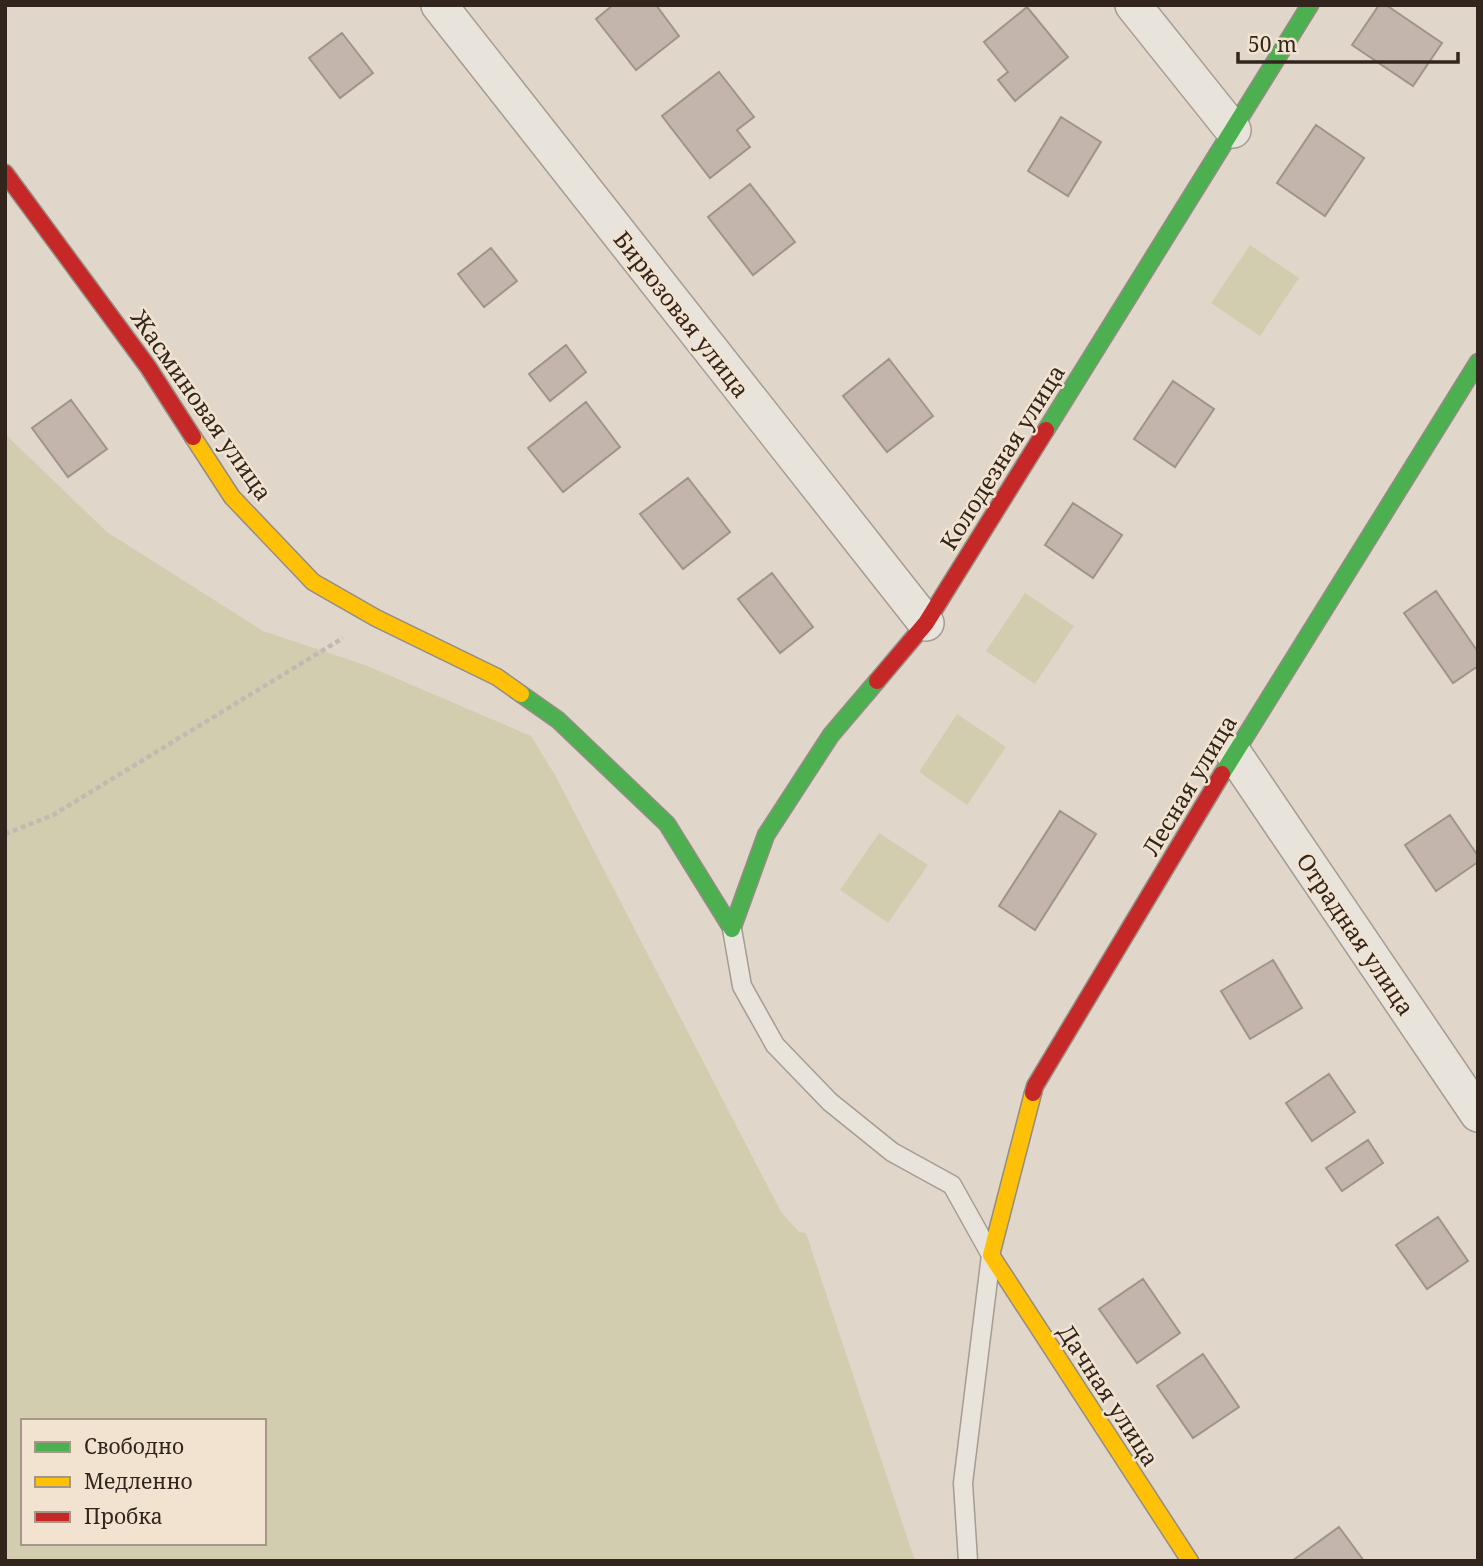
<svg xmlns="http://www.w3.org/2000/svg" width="1483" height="1566" font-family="'Noto Serif',serif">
  <rect width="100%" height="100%" fill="#e0d7ca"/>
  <path fill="#d1cdae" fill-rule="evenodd" d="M 1250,245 L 1299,278 L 1260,336 L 1211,303 Z
    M 5,434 L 107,532 L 263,631 L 365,665 L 531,736 L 555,775 L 781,1212 L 799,1232 L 806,1233 L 915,1561 L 5,1561 ZM 23,1421 L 264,1421 L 264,1543 L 23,1543 Z
    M 1025,593 L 1074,626 L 1035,684 L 986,651 Z
    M 957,714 L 1006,747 L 967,805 L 919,772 Z
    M 879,833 L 928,865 L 888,923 L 840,890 Z"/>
  <path fill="#c3b5ab" stroke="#9f938a" stroke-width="2" d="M 613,5 L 656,5 L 679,36 L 636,70 L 596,19 Z
    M 1379,5 L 1386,5 L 1442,43 L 1413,86 L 1352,45 Z
    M 1027,7 L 1068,57 L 1015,101 L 998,80 L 1008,72 L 984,42 Z
    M 342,33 L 373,73 L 340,98 L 309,58 Z
    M 719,72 L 754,117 L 737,130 L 750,147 L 710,178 L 662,116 Z
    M 1061,117 L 1101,142 L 1068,196 L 1028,171 Z
    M 1316,125 L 1364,158 L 1325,216 L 1277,183 Z
    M 750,184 L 795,242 L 753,275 L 708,217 Z
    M 491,248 L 517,281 L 484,307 L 458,274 Z
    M 566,345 L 586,372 L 550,401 L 529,374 Z
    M 889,359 L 933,416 L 887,452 L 843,396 Z
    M 1173,381 L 1214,409 L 1175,467 L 1134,439 Z
    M 71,400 L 107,449 L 68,477 L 32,428 Z
    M 586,402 L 620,447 L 563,492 L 528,448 Z
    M 688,478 L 730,532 L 683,569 L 640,514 Z
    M 1073,503 L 1122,535 L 1093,578 L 1045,545 Z
    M 772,573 L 813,627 L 780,653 L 738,599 Z
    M 1436,591 L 1478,652 L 1478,666 L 1453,683 L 1404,613 Z
    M 1060,811 L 1096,834 L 1035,930 L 999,906 Z
    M 1450,815 L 1478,856 L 1478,862 L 1436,891 L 1405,845 Z
    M 1273,960 L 1302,1008 L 1250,1039 L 1221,991 Z
    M 1329,1074 L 1355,1112 L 1312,1141 L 1286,1103 Z
    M 1368,1140 L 1383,1163 L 1342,1191 L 1326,1168 Z
    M 1438,1217 L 1468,1261 L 1427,1289 L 1396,1245 Z
    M 1143,1279 L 1180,1333 L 1137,1363 L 1099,1309 Z
    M 1203,1354 L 1239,1407 L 1193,1438 L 1157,1386 Z
    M 1339,1527 L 1364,1561 L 1292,1561 Z"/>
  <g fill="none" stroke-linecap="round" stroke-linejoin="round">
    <defs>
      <path id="lane" d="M 732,929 L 742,986 L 775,1045 L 830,1102 L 892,1152 L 952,1185 L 991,1255 L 963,1483 L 968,1561"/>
      <path id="street" d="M 439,5 L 926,623
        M 1133,5 L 1233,130
        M 1234,754 L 1478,1114"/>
      <path id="fast" d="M 1046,430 L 1310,5
        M 521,694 L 558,720 L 667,824 L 732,929
        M 1222,774 L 1478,362
        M 732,929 L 766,835 L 831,735 L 877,681"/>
      <path id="slow" d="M 193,437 L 232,497 L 313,582 L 376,618 L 497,677 L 521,694
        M 1033,1093 L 991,1255 L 1190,1561"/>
      <path id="jam" d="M 5,173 L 148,367 L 193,437
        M 877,681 L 926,623 L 1046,430
        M 1033,1093 L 1035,1086 L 1222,774"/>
    </defs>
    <use href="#lane" stroke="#a59c94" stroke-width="21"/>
    <use href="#street" stroke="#a59c94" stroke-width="38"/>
    <use href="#fast" stroke="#948c84" stroke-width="19"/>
    <use href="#slow" stroke="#948c84" stroke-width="19"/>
    <use href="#jam" stroke="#948c84" stroke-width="19"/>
    <path stroke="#c1b9b2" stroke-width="4.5" stroke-dasharray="5 3.5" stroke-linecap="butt" d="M 5,834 L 53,815 L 343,638"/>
    <use href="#lane" stroke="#e8e3db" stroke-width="18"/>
    <use href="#street" stroke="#e8e3db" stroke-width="35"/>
    <use href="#fast" stroke="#4caf50" stroke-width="16"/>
    <use href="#slow" stroke="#ffc107" stroke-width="16"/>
    <use href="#jam" stroke="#c62828" stroke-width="16"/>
  </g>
  <g text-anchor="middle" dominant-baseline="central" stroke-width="5" stroke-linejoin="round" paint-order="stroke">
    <g font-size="23" fill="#32251d" stroke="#f1e3d0">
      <text transform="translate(682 314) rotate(52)">Бирюзовая улица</text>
      <text transform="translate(202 405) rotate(55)">Жасминовая улица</text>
      <text transform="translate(1002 457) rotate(-58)">Колодезная улица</text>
      <text transform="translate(1189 785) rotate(-59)">Лесная улица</text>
      <text transform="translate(1356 934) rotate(56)">Отрадная улица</text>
      <text transform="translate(1109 1395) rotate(57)">Дачная улица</text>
    </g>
  </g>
  <rect width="1483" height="1566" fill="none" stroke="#32251d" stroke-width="14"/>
  <rect x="21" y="1419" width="245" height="126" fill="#f1e3d0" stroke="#a59788" stroke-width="2"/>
  <rect x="35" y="1442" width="35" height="10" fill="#4caf50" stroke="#a59788" stroke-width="2"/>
  <text x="84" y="1454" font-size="21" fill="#32251d">Свободно</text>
  <rect x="35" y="1477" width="35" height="10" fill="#ffc107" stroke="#a59788" stroke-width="2"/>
  <text x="84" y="1489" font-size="21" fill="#32251d">Медленно</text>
  <rect x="35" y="1512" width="35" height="10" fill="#c62828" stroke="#a59788" stroke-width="2"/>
  <text x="84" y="1524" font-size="21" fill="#32251d">Пробка</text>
  <path d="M1238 52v10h220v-10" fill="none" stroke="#32251d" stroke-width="3.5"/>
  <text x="1248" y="52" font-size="21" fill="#32251d" stroke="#f1e3d0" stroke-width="5" paint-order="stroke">50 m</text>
</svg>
